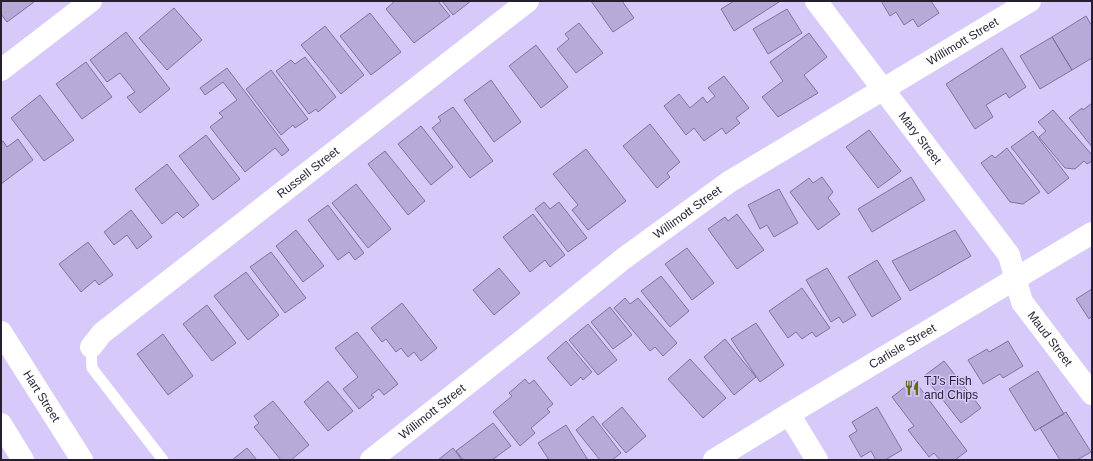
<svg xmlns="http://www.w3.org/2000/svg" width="1093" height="461" font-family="Helvetica,sans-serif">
  <rect width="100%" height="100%" fill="#d7cafa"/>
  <path fill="#b7aad8" stroke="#7f739e" d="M 1,1 L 33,1 L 34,2 L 7,22 L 1,14 Z
    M 395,1 L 438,1 L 450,16 L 414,43 L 386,9 Z
    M 442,1 L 471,1 L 453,15 Z
    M 591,1 L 622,1 L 634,18 L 613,32 Z
    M 734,1 L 779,1 L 779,2 L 734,31 L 721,9 Z
    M 881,1 L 931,1 L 939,13 L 918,27 L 913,19 L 904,25 L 896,12 L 890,16 Z
    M 174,8 L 202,40 L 167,70 L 139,38 Z
    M 787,9 L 802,33 L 768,54 L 753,29 Z
    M 370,13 L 401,52 L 371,75 L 340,36 Z
    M 1086,16 L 1092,26 L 1092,58 L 1072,70 L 1052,37 Z
    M 579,23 L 603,53 L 576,73 L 557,49 L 569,39 L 565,34 Z
    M 325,26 L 364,75 L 341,94 L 301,45 Z
    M 126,32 L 170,89 L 140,113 L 127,97 L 135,92 L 120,73 L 107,82 L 90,60 Z
    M 809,33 L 827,57 L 804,75 L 818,93 L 778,117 L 762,97 L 783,81 L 770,62 Z
    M 1052,37 L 1072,70 L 1040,89 L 1020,56 Z
    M 536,45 L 568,87 L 541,108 L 509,66 Z
    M 1002,48 L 1026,87 L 1009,98 L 1006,93 L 986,105 L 993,117 L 975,129 L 946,84 Z
    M 305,57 L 336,97 L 318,112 L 316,109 L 309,114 L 276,71 L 291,60 L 295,64 Z
    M 86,62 L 112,97 L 82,119 L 56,84 Z
    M 227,68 L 289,150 L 282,156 L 275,148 L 245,172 L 210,127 L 223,117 L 219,113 L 237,100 L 223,82 L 205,95 L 200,88 Z
    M 271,70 L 308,119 L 295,128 L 293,125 L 281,135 L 246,89 Z
    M 724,76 L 749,108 L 736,118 L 740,123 L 726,134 L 722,128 L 704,141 L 694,128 L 686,135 L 664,106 L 679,94 L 690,108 L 703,97 L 707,103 L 715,96 L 708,88 Z
    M 491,80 L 521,122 L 494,142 L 464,100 Z
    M 40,95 L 74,140 L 44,161 L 11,118 Z
    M 1092,103 L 1092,147 L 1069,118 L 1082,108 L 1083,110 Z
    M 453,107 L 493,161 L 470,178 L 432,128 L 441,121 L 438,117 Z
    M 1053,110 L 1092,155 L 1092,161 L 1087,164 L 1084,161 L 1075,169 L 1065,168 L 1039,137 L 1046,131 L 1038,122 Z
    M 650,124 L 680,162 L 667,173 L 670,177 L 657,188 L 623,146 Z
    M 421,126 L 453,167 L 431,185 L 398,144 Z
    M 869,130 L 901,171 L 878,188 L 846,147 Z
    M 1033,131 L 1069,178 L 1048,194 L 1011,147 Z
    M 206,135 L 240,179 L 213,200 L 179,156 Z
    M 18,139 L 33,160 L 1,184 L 1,142 L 3,141 L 7,147 Z
    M 1007,148 L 1040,192 L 1023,204 L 1010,202 L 981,163 L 992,155 L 995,158 Z
    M 586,149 L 626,201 L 588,230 L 572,210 L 578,205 L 553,174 Z
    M 385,151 L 425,201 L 408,215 L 368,164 Z
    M 167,164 L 199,205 L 183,218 L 177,212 L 162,224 L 135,189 Z
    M 822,177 L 833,192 L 828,198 L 840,214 L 818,230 L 790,192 L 809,178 L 813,183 Z
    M 911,177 L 925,200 L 872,232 L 858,209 Z
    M 356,184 L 391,229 L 368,248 L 332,203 Z
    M 779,189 L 798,223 L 774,237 L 767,225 L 760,229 L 748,205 Z
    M 544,202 L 550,209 L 559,202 L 587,238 L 568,252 L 535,209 Z
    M 328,205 L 364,253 L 355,260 L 349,252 L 338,260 L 308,220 Z
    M 131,210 L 152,237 L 137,249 L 127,235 L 114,245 L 104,232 Z
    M 533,214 L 565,255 L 550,267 L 545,260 L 530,272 L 503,237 Z
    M 737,214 L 764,250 L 737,269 L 708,229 L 725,217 L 728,221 Z
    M 296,230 L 324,266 L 303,282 L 276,246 Z
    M 955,230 L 971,256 L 910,291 L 892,261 Z
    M 88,242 L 113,275 L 99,285 L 95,280 L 81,292 L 59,264 Z
    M 687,248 L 714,283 L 692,300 L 665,264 Z
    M 271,252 L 306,298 L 285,313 L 250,267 Z
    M 877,260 L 901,299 L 872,317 L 848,277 Z
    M 499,268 L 520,293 L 494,315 L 473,290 Z
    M 827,268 L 856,315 L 843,323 L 839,317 L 831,322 L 806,280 Z
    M 246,272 L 279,315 L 248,340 L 214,296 Z
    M 661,276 L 689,311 L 670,327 L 641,291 Z
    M 802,288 L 830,328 L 816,337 L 812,332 L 802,339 L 796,332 L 788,338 L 769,311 Z
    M 1092,289 L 1092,316 L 1089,319 L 1076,299 Z
    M 625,298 L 630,304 L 638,298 L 677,343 L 663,356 L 655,347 L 650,351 L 614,308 Z
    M 402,303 L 437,348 L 421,361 L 414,352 L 408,357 L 401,348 L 396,352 L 386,339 L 382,342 L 371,328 Z
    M 207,305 L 236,343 L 212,361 L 183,324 Z
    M 610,307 L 632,335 L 613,349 L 591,322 Z
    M 756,323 L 784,365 L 760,382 L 731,339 Z
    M 588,324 L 617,360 L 598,375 L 569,340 Z
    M 357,332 L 398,384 L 384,395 L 379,389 L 371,395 L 374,397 L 359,409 L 343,389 L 358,377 L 335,348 Z
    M 163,334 L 193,376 L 168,395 L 137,354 Z
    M 725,339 L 756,377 L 734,395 L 704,357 Z
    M 566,341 L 592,372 L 583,380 L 581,377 L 571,386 L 547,358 Z
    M 1008,341 L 1023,366 L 1003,378 L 1000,374 L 983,384 L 968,360 L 987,349 L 989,352 Z
    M 690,359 L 726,398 L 703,418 L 668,379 Z
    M 944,361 L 981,408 L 961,423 L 924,376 Z
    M 1038,371 L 1064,414 L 1035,431 L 1009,389 Z
    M 525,379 L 529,384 L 534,380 L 553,404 L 547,409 L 550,412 L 531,428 L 535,433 L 520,446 L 493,412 L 512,396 L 509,393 Z
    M 914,380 L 967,451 L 955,460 L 940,460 L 934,453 L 929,457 L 908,430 L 914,426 L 892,397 Z
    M 328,381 L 353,411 L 328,431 L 304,402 Z
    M 273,401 L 309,445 L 291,460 L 281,460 L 254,427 L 259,423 L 254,416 Z
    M 622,407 L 646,436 L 626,453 L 602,424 Z
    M 877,407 L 902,450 L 885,460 L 876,460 L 871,451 L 861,457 L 849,436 L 857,431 L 852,422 Z
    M 1066,412 L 1091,452 L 1077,460 L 1060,460 L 1040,428 Z
    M 593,416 L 621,453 L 612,460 L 600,460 L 576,430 Z
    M 493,423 L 511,446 L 492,460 L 463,460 L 456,451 Z
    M 566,425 L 588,460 L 549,460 L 538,443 Z
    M 247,448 L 257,460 L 232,460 Z
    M 453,448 L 462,460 L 438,460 Z"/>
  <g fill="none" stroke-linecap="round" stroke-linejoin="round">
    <path stroke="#fff" stroke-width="11" d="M 91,347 L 92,368 L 163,460"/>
    <g stroke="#fff" stroke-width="22">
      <path id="s1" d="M 816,1 L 1009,255 L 1022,302 L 1092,394"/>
      <path d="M 1,70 L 91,1"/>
      <path id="s2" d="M 91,347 L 102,333 L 528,1"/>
      <path d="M 789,414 L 817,460"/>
      <path id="s3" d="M 371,460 L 533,332 L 623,259 L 729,182 L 1030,1"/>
    </g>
    <path stroke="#fff" stroke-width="22" id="s4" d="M 714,460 L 789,414 L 1092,233"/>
    <g stroke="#fff" stroke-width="22">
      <path id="s5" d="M 1,332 L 82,460"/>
      <path d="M 1,424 L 23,460"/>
    </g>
  </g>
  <defs>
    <symbol id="restaurant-bare" viewBox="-9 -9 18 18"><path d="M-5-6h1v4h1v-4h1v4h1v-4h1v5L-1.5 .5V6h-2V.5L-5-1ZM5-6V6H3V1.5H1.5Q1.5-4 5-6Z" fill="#616d17" stroke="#d7cafa" stroke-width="2.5" paint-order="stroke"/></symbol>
  </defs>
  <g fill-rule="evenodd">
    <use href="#restaurant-bare" x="901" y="377" width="22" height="22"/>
  </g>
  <g text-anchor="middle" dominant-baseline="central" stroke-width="3" stroke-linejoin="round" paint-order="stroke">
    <g font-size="12" fill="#251f31" stroke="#d7cafa">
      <text stroke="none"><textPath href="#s3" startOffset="726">Willimott Street</textPath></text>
      <text stroke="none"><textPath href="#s1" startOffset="172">Mary Street</textPath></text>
      <text stroke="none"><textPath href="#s2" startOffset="279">Russell Street</textPath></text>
      <text stroke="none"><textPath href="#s3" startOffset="402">Willimott Street</textPath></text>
      <text stroke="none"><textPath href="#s1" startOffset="414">Maud Street</textPath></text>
      <text stroke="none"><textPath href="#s4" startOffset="220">Carlisle Street</textPath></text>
      <text stroke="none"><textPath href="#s5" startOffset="76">Hart Street</textPath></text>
      <text stroke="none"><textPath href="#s3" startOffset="78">Willimott Street</textPath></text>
    </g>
    <g font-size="12" fill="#251f31" stroke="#d7cafa" text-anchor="start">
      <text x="924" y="381">TJ's Fish<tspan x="924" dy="14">and Chips</tspan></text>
    </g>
  </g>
  <rect width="1093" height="461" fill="none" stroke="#251f31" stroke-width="4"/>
</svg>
